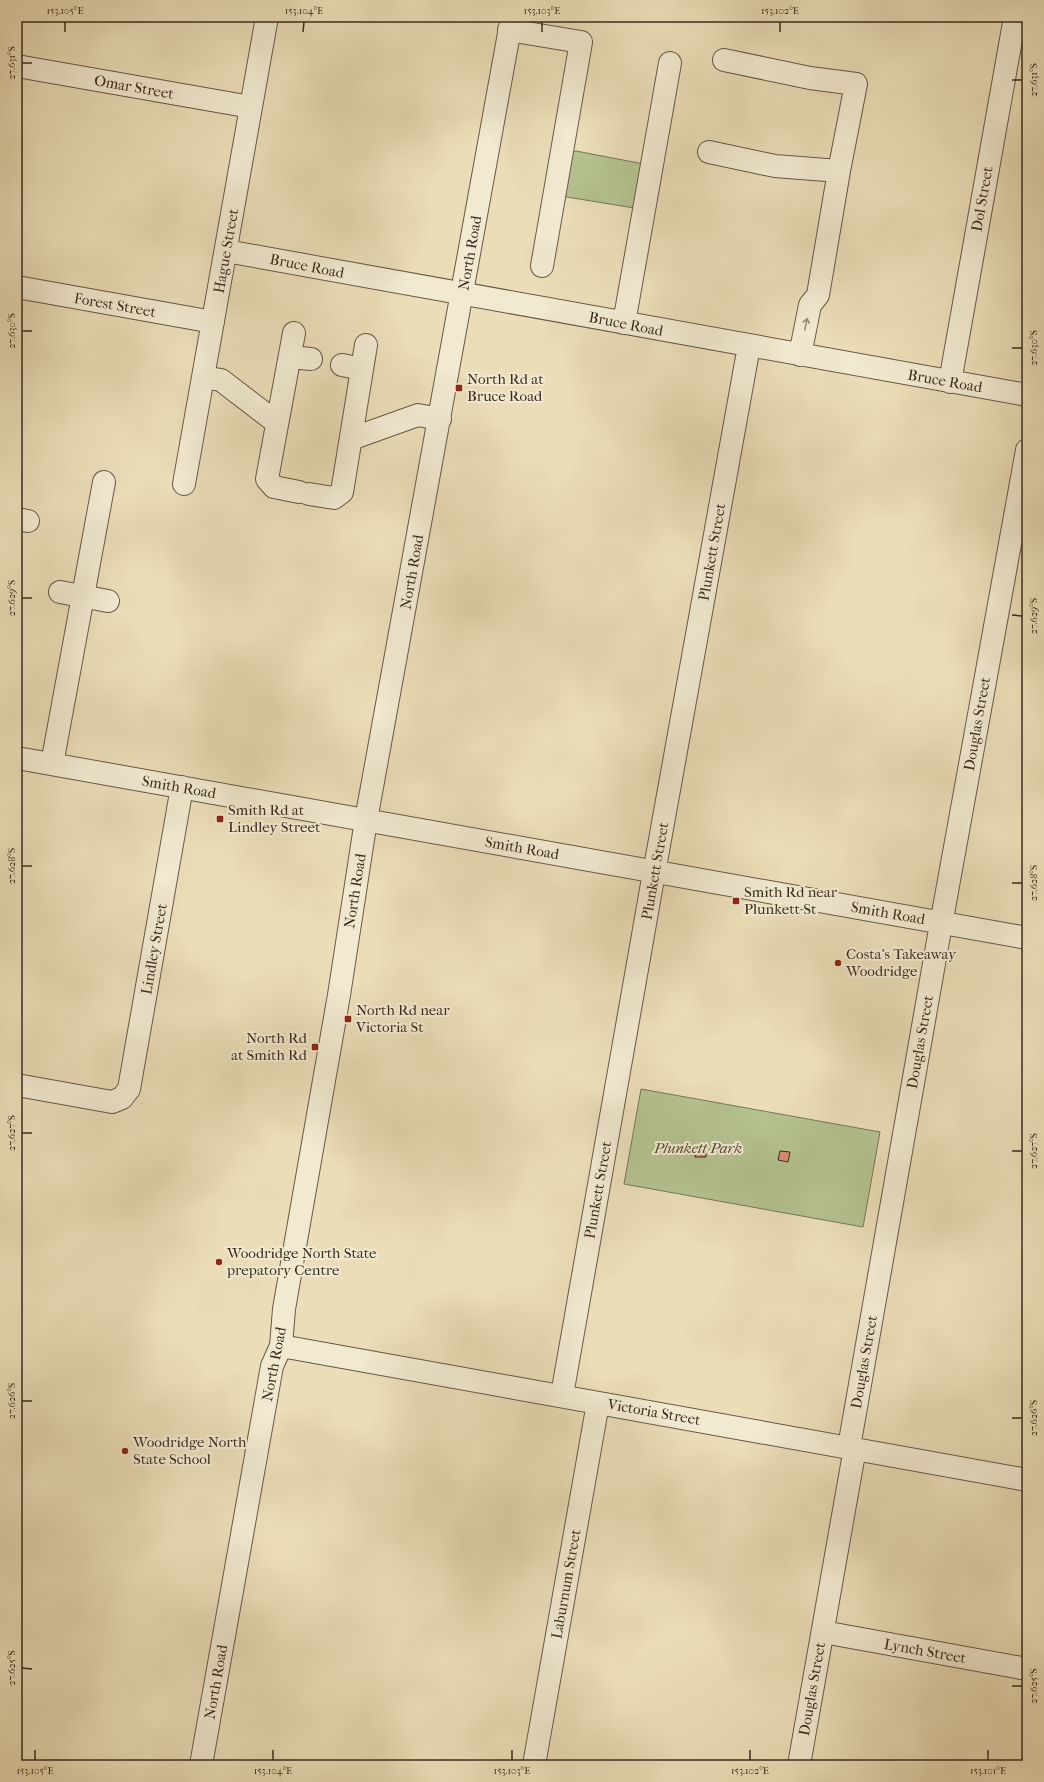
<svg xmlns="http://www.w3.org/2000/svg" width="1044" height="1782" font-family="'IM FELL French Canon',serif">
  <rect width="100%" height="100%" fill="#eaddb7"/>
  <filter id="stains"><feTurbulence type="fractalNoise" baseFrequency=".005" numOctaves="4"/><feColorMatrix values="0 0 0 0 .2 0 0 0 0 .09 0 0 0 0 .02 0 0 0 .5 -.17"/></filter>
  <radialGradient id="worn" r=".72"><stop offset=".6" stop-color="#630" stop-opacity="0"/><stop offset="1" stop-color="#630" stop-opacity=".3"/></radialGradient>
  <path fill="#b4c290" stroke="#787657" d="M 576,151 L 644,164 L 634,208 L 567,197 L 564,194 L 569,153 Z
    M 641,1089 L 880,1132 L 863,1227 L 624,1184 Z"/>
  <path fill="#da8e76" stroke="#3b2b1e" d="M 696,1147 L 706,1148 L 706,1157 L 695,1157 Z
    M 780,1151 L 790,1152 L 788,1162 L 778,1160 Z"/>
  <g fill="none" stroke-linecap="round" stroke-linejoin="round">
    <defs>
      <path id="minor" d="M 509,30 L 581,42 L 542,266
        M 724,60 L 810,78 L 856,84 L 839,171 L 818,295 L 810,305 L 800,355
        M 17,66 L 251,107
        M 709,152 L 775,166 L 839,171
        M 226,251 L 1027,395
        M 17,287 L 213,322
        M 624,323 L 670,63
        M 294,333 L 267,479 L 274,487 L 299,492
        M 290,357 L 311,359
        M 342,365 L 362,369
        M 203,377 L 221,380 L 277,423
        M 950,382 L 1015,17
        M 351,439 L 418,415 L 440,419
        M 184,484 L 267,17
        M 309,494 L 334,498 L 342,492 L 366,345
        M 17,519 L 28,521
        M 60,592 L 108,601
        M 17,758 L 1027,938
        M 52,764 L 104,482
        M 17,1085 L 112,1102 L 122,1098 L 129,1089 L 182,787
        M 281,1346 L 1027,1480
        M 562,1395 L 652,884 L 749,346
        M 849,1447 L 938,941 L 1027,450
        M 823,1632 L 1027,1669
        M 201,1765 L 272,1366 L 281,1346 L 284,1309 L 339,995 L 366,820 L 512,17
        M 534,1765 L 598,1403
        M 799,1765 L 855,1448"/>
    </defs>
    <use href="#minor" stroke="#675844" stroke-width="24"/>
    <use href="#minor" stroke="#f1e9d0" stroke-width="22"/>
  </g>
  <defs><path id="oneway-shaft" d="M-6 0H5M1.5-3L5.5 0L1.5 3" fill="none" stroke-width="1.6" stroke-linecap="round" stroke-linejoin="round"/></defs>
  <use stroke="#968a77" href="#oneway-shaft" transform="translate(806 324) rotate(-78)"/>
  <path fill="none" stroke="#3b2b1e" stroke-width="1.5" d="M 65,32 L 65,22M 303,32 L 304,22M 542,32 L 542,22M 780,32 L 780,22M 22,63 L 32,63M 1012,80 L 1022,80M 22,331 L 32,331M 1012,348 L 1022,348M 22,598 L 32,598M 1012,615 L 1022,616M 22,866 L 32,866M 1012,883 L 1022,883M 22,1133 L 32,1133M 1012,1151 L 1022,1151M 22,1401 L 32,1401M 1012,1418 L 1022,1418M 22,1668 L 32,1669M 1012,1686 L 1022,1686M 35,1760 L 35,1750M 273,1760 L 273,1750M 512,1760 L 512,1750M 750,1760 L 750,1750M 988,1760 L 988,1750"/>
  <g fill="#8f2418" stroke="#f1e9d0" stroke-width="1.5">
    <rect x="455" y="384" width="8" height="8" rx="2"/>
    <rect x="216" y="815" width="8" height="8" rx="2"/>
    <rect x="732" y="897" width="8" height="8" rx="2"/>
    <circle cx="838" cy="963" r="4"/>
    <rect x="344" y="1015" width="8" height="8" rx="2"/>
    <rect x="311" y="1043" width="8" height="8" rx="2"/>
    <circle cx="219" cy="1262" r="4"/>
    <circle cx="125" cy="1451" r="4"/>
  </g>
  <g text-anchor="middle" dominant-baseline="central" stroke-width="4" stroke-linejoin="round" paint-order="stroke">
    <g font-size="15" fill="#3b2b1e" stroke="#f1e9d0">
      <text transform="translate(134 87) rotate(10)">Omar Street</text>
      <text transform="translate(982 199) rotate(-80)">Dol Street</text>
      <text transform="translate(226 251) rotate(-80)">Hague Street</text>
      <text transform="translate(470 253) rotate(-80)">North Road</text>
      <text transform="translate(307 266) rotate(11)">Bruce Road</text>
      <text transform="translate(115 305) rotate(10)">Forest Street</text>
      <text transform="translate(626 324) rotate(11)">Bruce Road</text>
      <text transform="translate(945 381) rotate(10)">Bruce Road</text>
      <text transform="translate(712 552) rotate(-80)">Plunkett Street</text>
      <text transform="translate(412 572) rotate(-80)">North Road</text>
      <text transform="translate(977 724) rotate(-80)">Douglas Street</text>
      <text transform="translate(179 787) rotate(10)">Smith Road</text>
      <text transform="translate(522 848) rotate(10)">Smith Road</text>
      <text transform="translate(655 871) rotate(-80)">Plunkett Street</text>
      <text transform="translate(355 891) rotate(-81)">North Road</text>
      <text transform="translate(888 913) rotate(10)">Smith Road</text>
      <text transform="translate(154 949) rotate(-80)">Lindley Street</text>
      <text transform="translate(920 1042) rotate(-80)">Douglas Street</text>
      <text transform="translate(598 1190) rotate(-80)">Plunkett Street</text>
      <text transform="translate(864 1362) rotate(-80)">Douglas Street</text>
      <text transform="translate(274 1364) rotate(-79)">North Road</text>
      <text transform="translate(654 1412) rotate(10)">Victoria Street</text>
      <text transform="translate(566 1584) rotate(-80)">Laburnum Street</text>
      <text transform="translate(925 1651) rotate(10)">Lynch Street</text>
      <text transform="translate(216 1682) rotate(-80)">North Road</text>
      <text transform="translate(812 1689) rotate(-80)">Douglas Street</text>
    </g>
    <g font-size="15" fill="#3b2b1e" stroke="#f1e9d0" text-anchor="start">
      <text x="467" y="379">North Rd at<tspan x="467" dy="17">Bruce Road</tspan></text>
      <text x="228" y="810">Smith Rd at<tspan x="228" dy="17">Lindley Street</tspan></text>
      <text x="744" y="892">Smith Rd near<tspan x="744" dy="17">Plunkett St</tspan></text>
      <text x="846" y="954">Costa's Takeaway<tspan x="846" dy="17">Woodridge</tspan></text>
      <text x="356" y="1010">North Rd near<tspan x="356" dy="17">Victoria St</tspan></text>
      <text x="307" y="1038" text-anchor="end">North Rd<tspan x="307" dy="17">at Smith Rd</tspan></text>
      <text x="227" y="1253">Woodridge North State<tspan x="227" dy="17">prepatory Centre</tspan></text>
      <text x="133" y="1442">Woodridge North<tspan x="133" dy="17">State School</tspan></text>
    </g>
    <g font-size="15" font-style="italic" fill="#534935" stroke="#f1e9d0">
      <text x="698" y="1148">Plunkett Park</text>
    </g>
  </g>
  <rect width="1044" height="1782" fill="none" stroke="#eaddb7" stroke-width="44"/>
  <rect x="22" y="22" width="1000" height="1738" fill="none" stroke="#3b2b1e" stroke-width="1.5"/>
  <g font-size="10" text-anchor="middle" fill="#3b2b1e">
    <text x="65" y="14">153.105°E</text>
    <text x="304" y="14">153.104°E</text>
    <text x="542" y="14">153.103°E</text>
    <text x="780" y="14">153.102°E</text>
    <text transform="translate(11 63) rotate(-90)" y="4">27.631°S</text>
    <text transform="translate(1033 80) rotate(-90)" y="4">27.631°S</text>
    <text transform="translate(11 331) rotate(-90)" y="4">27.630°S</text>
    <text transform="translate(1033 348) rotate(-90)" y="4">27.630°S</text>
    <text transform="translate(11 598) rotate(-90)" y="4">27.629°S</text>
    <text transform="translate(1033 616) rotate(-90)" y="4">27.629°S</text>
    <text transform="translate(11 866) rotate(-90)" y="4">27.628°S</text>
    <text transform="translate(1033 883) rotate(-90)" y="4">27.628°S</text>
    <text transform="translate(11 1133) rotate(-90)" y="4">27.627°S</text>
    <text transform="translate(1033 1151) rotate(-90)" y="4">27.627°S</text>
    <text transform="translate(11 1401) rotate(-90)" y="4">27.626°S</text>
    <text transform="translate(1033 1418) rotate(-90)" y="4">27.626°S</text>
    <text transform="translate(11 1668) rotate(-90)" y="4">27.625°S</text>
    <text transform="translate(1033 1686) rotate(-90)" y="4">27.625°S</text>
    <text x="35" y="1774">153.105°E</text>
    <text x="273" y="1774">153.104°E</text>
    <text x="512" y="1774">153.103°E</text>
    <text x="750" y="1774">153.102°E</text>
    <text x="988" y="1774">153.101°E</text>
  </g>
  <rect width="100%" height="100%" filter="url(#stains)"/>
  <rect width="100%" height="100%" fill="url(#worn)"/>
</svg>
